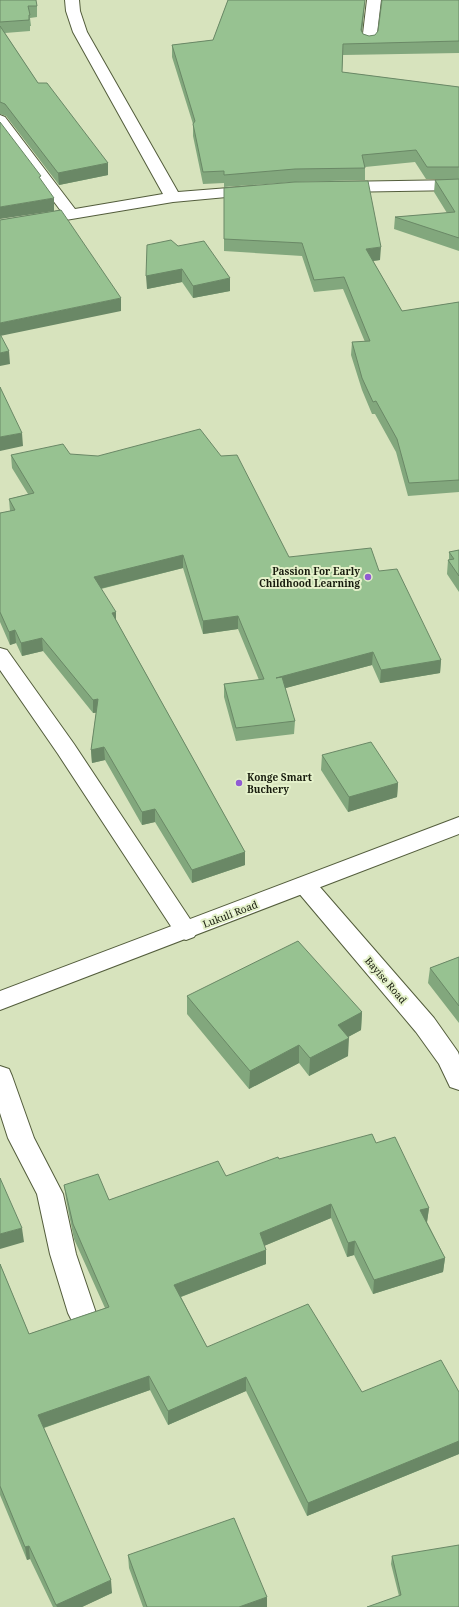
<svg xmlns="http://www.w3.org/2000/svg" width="459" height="1607" font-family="'Noto Serif',serif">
  <rect width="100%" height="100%" fill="#d7e3bd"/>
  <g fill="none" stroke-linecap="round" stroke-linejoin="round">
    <defs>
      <path id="minor" d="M 65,0 L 79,0 L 80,11 L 87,32 L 178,192 L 254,186 L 260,188 L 262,191 L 260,194 L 173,202 L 0,231 L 0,221 L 61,211 L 0,130 L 0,115 L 5,117 L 75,209 L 163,194 L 73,32 L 66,11 Z
        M 367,0 L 381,0 L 376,42 L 374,45 L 369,46 L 364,45 L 362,42 Z
        M 459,180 L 459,190 L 338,192 L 332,190 L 330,187 L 332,184 L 338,182 Z
        M 0,648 L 7,650 L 74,744 L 194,925 L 198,931 L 194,937 L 186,940 L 178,937 L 58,754 L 0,670 Z
        M 305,877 L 313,879 L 434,1018 L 458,1052 L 459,1055 L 459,1090 L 450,1087 L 439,1064 L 416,1032 L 297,891 L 294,885 L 297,879 Z
        M 0,1066 L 9,1069 L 12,1076 L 34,1138 L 63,1194 L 76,1254 L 96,1313 L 92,1321 L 82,1325 L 72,1321 L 68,1313 L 50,1254 L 37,1194 L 8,1138 L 0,1113 Z"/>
      <path id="tertiary" d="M 459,817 L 459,834 L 0,1010 L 0,991 Z"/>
    </defs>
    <use href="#minor" stroke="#535d3c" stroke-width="2"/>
    <use href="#tertiary" stroke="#535d3c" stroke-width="2"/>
    <use href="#minor" fill="#fff" fill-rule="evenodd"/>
    <use href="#tertiary" fill="#fff" fill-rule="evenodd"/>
  </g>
  <path fill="#82a77d" d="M 0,0 L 37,6 L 37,17 L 30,18 L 31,26 L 30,26 L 30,31 L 5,33 L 38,83 L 108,175 L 59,185 L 6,116 L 0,114 Z
    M 228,0 L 365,0 L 362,32 L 363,34 L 369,36 L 375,35 L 459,0 L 459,53 L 343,55 L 342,72 L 459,87 L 459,179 L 426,179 L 415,162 L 365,167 L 365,180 L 295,182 L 224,187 L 224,183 L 203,184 L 193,136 L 193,124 L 172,57 L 172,45 L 213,40 Z
    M 459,179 L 459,251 L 394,229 L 395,217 L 447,213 L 434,192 L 435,180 Z
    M 224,188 L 380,260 L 373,261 L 402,311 L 459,302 L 459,492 L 408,496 L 396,452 L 375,414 L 372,414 L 362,390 L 351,355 L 352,342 L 365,342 L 343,289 L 314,292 L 302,256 L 224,251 Z
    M 147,245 L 230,291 L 193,298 L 182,282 L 147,289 Z
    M 70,454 L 289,557 L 379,571 L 441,660 L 440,673 L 380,683 L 372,665 L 285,688 L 295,721 L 294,734 L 236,741 L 224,697 L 224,684 L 259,680 L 238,629 L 203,634 L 183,568 L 101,589 L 116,620 L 245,852 L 245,865 L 192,883 L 155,822 L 142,825 L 105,760 L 92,763 L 91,750 L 96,713 L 93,713 L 43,651 L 22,656 L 16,643 L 10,645 L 0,622 L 0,513 L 10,511 L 9,499 L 28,494 L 12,468 L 11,455 Z
    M 459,550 L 459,592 L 447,574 L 448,560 L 449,560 L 449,552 Z
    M 322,755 L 398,783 L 397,797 L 348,812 L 321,770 Z
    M 459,957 L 459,1023 L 428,983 L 430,968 Z
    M 187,996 L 362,1012 L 361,1030 L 348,1037 L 348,1056 L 309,1076 L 299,1063 L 249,1089 L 187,1014 Z
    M 376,1143 L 429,1208 L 427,1222 L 445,1258 L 443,1272 L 373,1294 L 354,1255 L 347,1257 L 331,1218 L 264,1246 L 266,1264 L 181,1297 L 207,1347 L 362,1392 L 459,1392 L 459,1454 L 307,1516 L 246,1391 L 168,1425 L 150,1390 L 44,1428 L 112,1593 L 82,1607 L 53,1607 L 30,1559 L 27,1560 L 0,1495 L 0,1264 L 29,1334 L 105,1308 L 74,1239 L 66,1199 L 64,1185 L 109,1200 L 226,1176 L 279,1159 Z
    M 128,1555 L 267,1597 L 267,1607 L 143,1607 L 129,1568 Z
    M 392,1556 L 459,1607 L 399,1596 L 391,1564 Z"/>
  <path fill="#6a8866" d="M 365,0 L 361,42 L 361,30 Z
    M 108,163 L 108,175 L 59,185 L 58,173 Z
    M 54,198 L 54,211 L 0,219 L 0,207 Z
    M 381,247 L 380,260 L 365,262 L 366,249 Z
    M 182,269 L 182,282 L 147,289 L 146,276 Z
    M 230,278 L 230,291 L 193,298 L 193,286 Z
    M 121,298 L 121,311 L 0,336 L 0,323 Z
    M 9,351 L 10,364 L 0,366 L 0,353 Z
    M 22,433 L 23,446 L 0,451 L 0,437 Z
    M 183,555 L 183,568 L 95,590 L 94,577 Z
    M 116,612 L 116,625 L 112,613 Z
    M 238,616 L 238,629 L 203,634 L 203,621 Z
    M 15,630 L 16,643 L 10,645 L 9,632 Z
    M 42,638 L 43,651 L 22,656 L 21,643 Z
    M 373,652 L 372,665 L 275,691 L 276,678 Z
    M 441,660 L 440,673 L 380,683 L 381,670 Z
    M 98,699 L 98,712 L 93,713 L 93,700 Z
    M 104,747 L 105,760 L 92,763 L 91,750 Z
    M 398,783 L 397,797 L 348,812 L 349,797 Z
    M 155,809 L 155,822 L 142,825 L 142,812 Z
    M 245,852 L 245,865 L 192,883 L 192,870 Z
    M 362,1012 L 361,1030 L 337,1043 L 338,1025 Z
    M 349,1038 L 348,1056 L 309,1076 L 310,1058 Z
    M 299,1045 L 299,1063 L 249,1089 L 250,1071 Z
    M 331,1204 L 331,1218 L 259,1248 L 260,1233 Z
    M 429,1208 L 427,1222 L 419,1224 L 420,1210 Z
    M 22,1228 L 24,1242 L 0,1249 L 0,1234 Z
    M 355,1241 L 354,1255 L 347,1257 L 348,1243 Z
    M 266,1250 L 266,1264 L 175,1299 L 174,1285 Z
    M 445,1258 L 443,1272 L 373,1294 L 374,1280 Z
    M 149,1376 L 150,1390 L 40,1429 L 38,1415 Z
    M 246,1377 L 246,1391 L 168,1425 L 168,1411 Z
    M 459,1441 L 459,1454 L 307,1516 L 308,1503 Z
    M 29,1546 L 30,1559 L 27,1560 L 25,1547 Z
    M 111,1580 L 112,1593 L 82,1607 L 57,1607 L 56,1605 Z
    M 267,1597 L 267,1607 L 239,1607 Z"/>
  <path fill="#97c291" stroke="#6a8866" d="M 0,0 L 36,0 L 37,6 L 28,6 L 30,15 L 29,15 L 29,20 L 0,22 Z
    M 228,0 L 365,0 L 361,30 L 363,34 L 369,36 L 375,35 L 378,31 L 382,0 L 459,0 L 459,41 L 343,44 L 342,72 L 459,87 L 459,167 L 427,167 L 416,150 L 362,155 L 365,168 L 295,169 L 224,175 L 224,171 L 203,172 L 193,124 L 195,121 L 172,45 L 213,40 Z
    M 0,26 L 38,83 L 47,83 L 108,163 L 58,173 L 5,104 L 0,102 Z
    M 0,122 L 41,176 L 39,177 L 54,198 L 0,207 Z
    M 459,179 L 459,238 L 395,217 L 455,212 L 435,180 Z
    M 368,181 L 381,247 L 366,249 L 402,311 L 459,302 L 459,480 L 409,483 L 397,439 L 376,401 L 373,402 L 362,378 L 352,342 L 370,341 L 344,277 L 314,280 L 302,243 L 224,239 L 224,188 L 295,182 Z
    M 61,210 L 121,298 L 0,323 L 0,220 Z
    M 171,240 L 178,246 L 204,241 L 230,278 L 193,286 L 182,269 L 146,276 L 147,245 Z
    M 0,334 L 9,351 L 0,353 Z
    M 0,387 L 22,433 L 0,437 Z
    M 200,429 L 221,456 L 237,455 L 289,557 L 371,548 L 379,571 L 397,569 L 441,660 L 381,670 L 373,652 L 276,678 L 282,677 L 295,721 L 236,728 L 224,684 L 264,679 L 238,616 L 203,621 L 183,555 L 94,577 L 116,612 L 112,613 L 245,852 L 192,870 L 155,809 L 142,812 L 104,747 L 91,750 L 98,699 L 93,700 L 42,638 L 21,643 L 15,630 L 9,632 L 0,612 L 0,513 L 15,510 L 9,499 L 34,493 L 11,455 L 63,444 L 70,454 L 98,456 Z
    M 459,550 L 459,576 L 448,560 L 454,559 L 449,552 Z
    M 371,742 L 398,783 L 349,797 L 322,755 Z
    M 298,941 L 362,1012 L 338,1025 L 349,1038 L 310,1058 L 299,1045 L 250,1071 L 187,996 Z
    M 459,957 L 459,1006 L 430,968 Z
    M 372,1134 L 376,1143 L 395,1137 L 429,1208 L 420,1210 L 445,1258 L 374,1280 L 355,1241 L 348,1243 L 331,1204 L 260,1233 L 266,1250 L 174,1285 L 207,1347 L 308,1304 L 362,1392 L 441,1360 L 459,1392 L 459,1441 L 308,1503 L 246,1377 L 168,1411 L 149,1376 L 38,1415 L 111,1580 L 56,1605 L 29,1546 L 25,1547 L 0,1486 L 0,1264 L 29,1334 L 109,1307 L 73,1224 L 64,1185 L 98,1174 L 109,1200 L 218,1161 L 226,1176 L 278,1157 L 279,1159 Z
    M 0,1178 L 22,1228 L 0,1234 Z
    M 234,1518 L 267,1597 L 239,1607 L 147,1607 L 128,1555 Z
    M 459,1545 L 459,1607 L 367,1607 L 401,1595 L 392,1556 Z"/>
  <g fill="#905bd3" stroke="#e4f1ca" stroke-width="1.5">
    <circle cx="368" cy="577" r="4"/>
    <circle cx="239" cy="783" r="4"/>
  </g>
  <g text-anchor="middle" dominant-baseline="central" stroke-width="4" stroke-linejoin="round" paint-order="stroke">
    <g font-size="10" font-weight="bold" fill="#181c0e" stroke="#e4f1ca" text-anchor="end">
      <text x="360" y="571">Passion For Early<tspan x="360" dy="12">Childhood Learning</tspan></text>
      <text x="247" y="777" text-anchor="start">Konge Smart<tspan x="247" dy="12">Buchery</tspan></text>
    </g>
    <g font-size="10" fill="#181c0e" stroke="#e4f1ca">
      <text transform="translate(230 914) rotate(-21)">Lukuli Road</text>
      <text transform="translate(386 980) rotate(49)">Bayise Road</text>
    </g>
  </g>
</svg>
